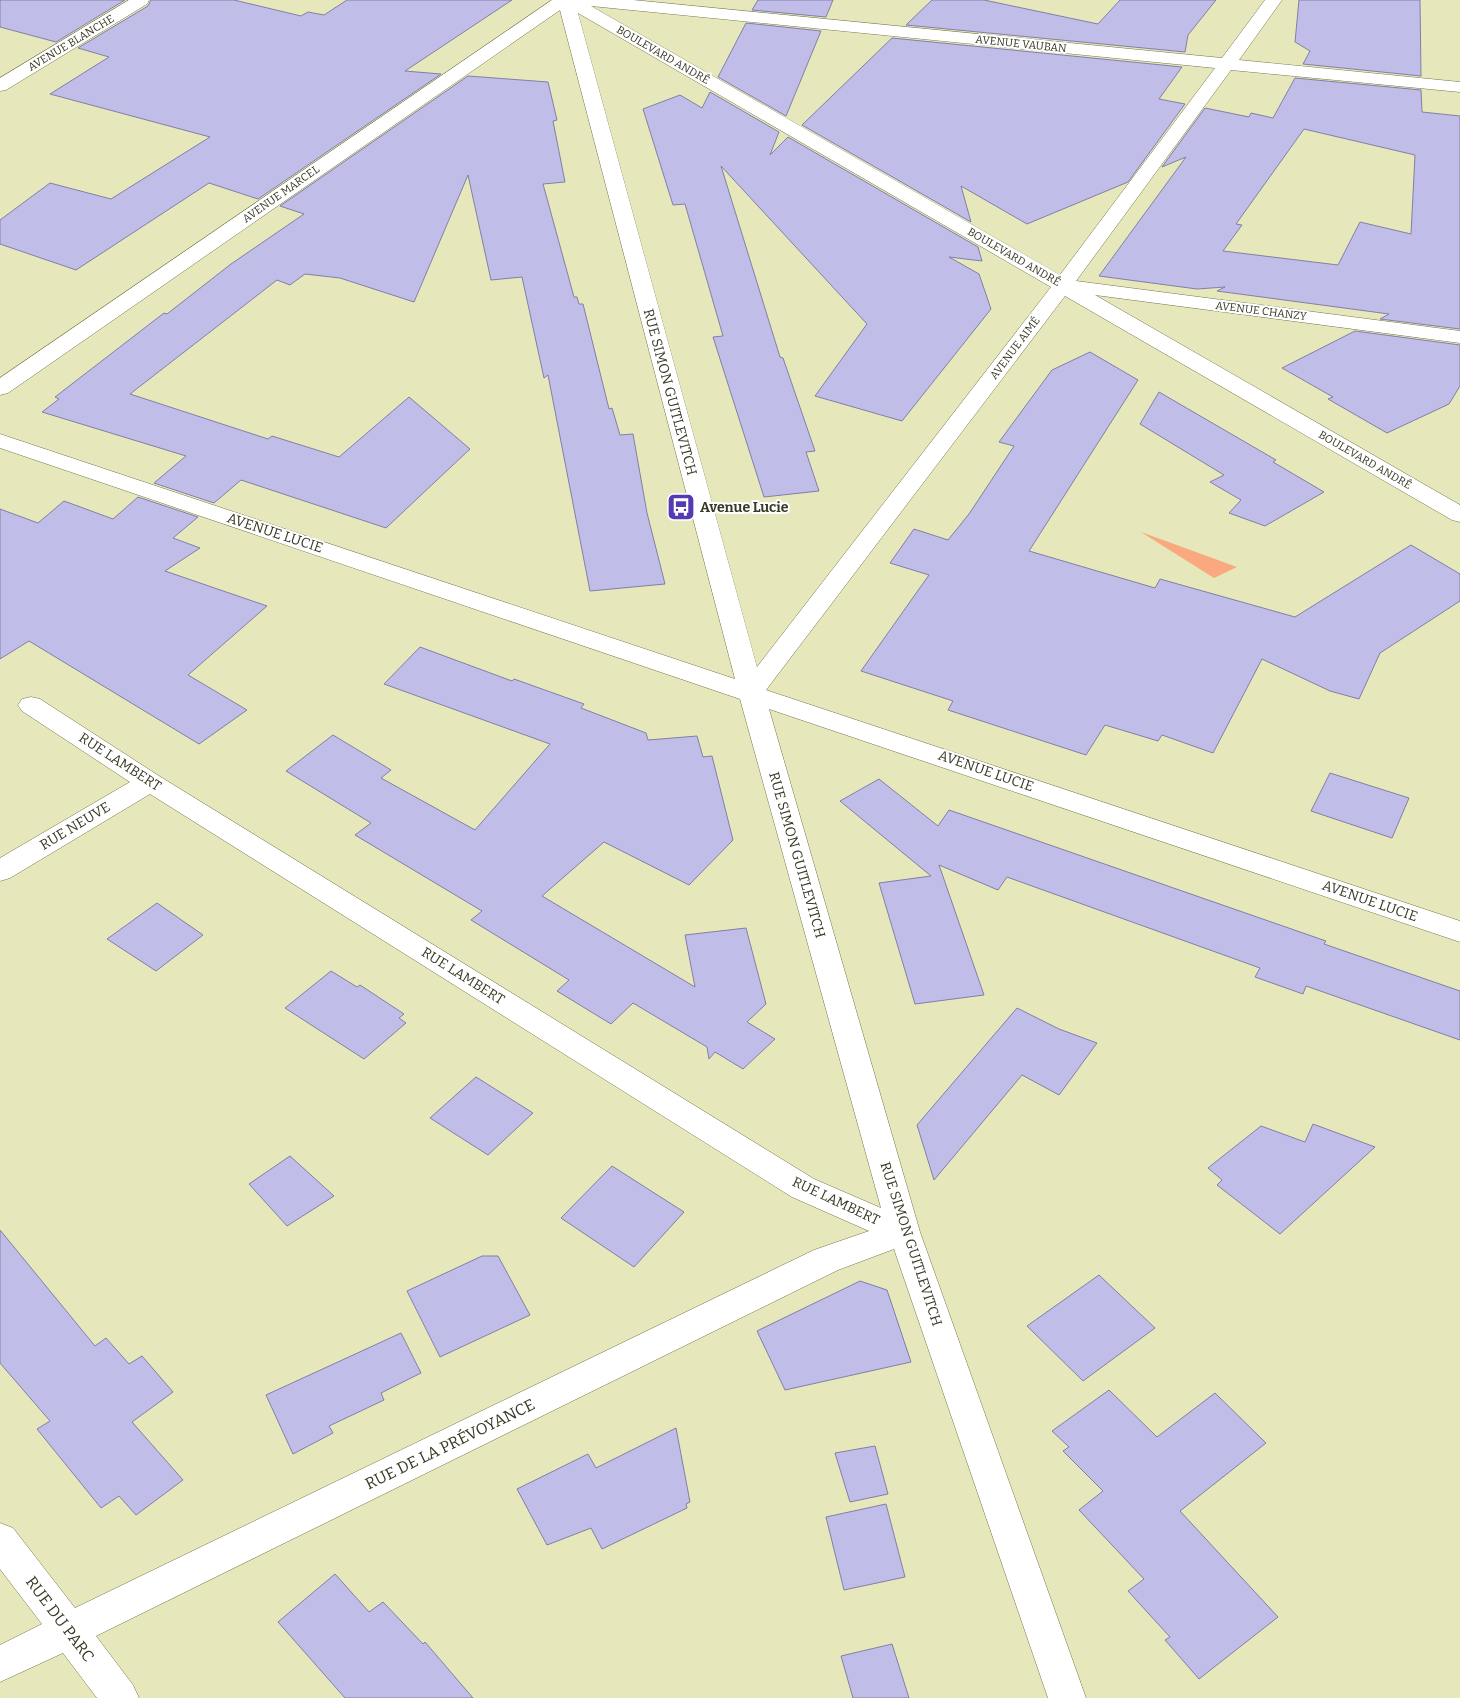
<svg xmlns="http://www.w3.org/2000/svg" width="1460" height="1698" font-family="Bitter,serif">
  <rect width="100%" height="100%" fill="#e6e7ba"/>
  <path fill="#faa87e" d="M 1141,532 L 1237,567 L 1214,578 Z"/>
  <path fill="#c0bee8" stroke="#817fa6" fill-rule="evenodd" d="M 0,0 L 125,0 L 56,42 L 0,27 Z
    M 151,0 L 234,0 L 301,16 L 308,12 L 324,15 L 347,0 L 512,0 L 405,71 L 441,74 L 258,199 L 209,183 L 76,270 L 0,244 L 0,220 L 50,183 L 111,199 L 210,137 L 50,94 L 109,57 L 78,48 L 148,6 Z
    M 758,0 L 833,0 L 826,17 L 752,10 Z
    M 932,0 L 984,0 L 1098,24 L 1120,0 L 1216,0 L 1188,35 L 1185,52 L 906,25 Z
    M 1299,0 L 1420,0 L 1421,76 L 1303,64 L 1310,51 L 1295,42 Z
    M 746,23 L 821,31 L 786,116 L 718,77 Z
    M 892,38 L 1182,67 L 1159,99 L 1185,104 L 1128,182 L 1027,224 L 961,186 L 971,222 L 802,125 Z
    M 468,76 L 548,82 L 557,120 L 553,121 L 565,182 L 543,184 L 574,297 L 577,297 L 579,304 L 583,304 L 609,409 L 612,408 L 620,435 L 633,434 L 647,513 L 665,584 L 590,591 L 548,375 L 544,378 L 522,277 L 491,280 L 468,175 L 414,302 L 340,278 L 305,274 L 290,285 L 277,280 L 130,394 L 268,439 L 272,436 L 339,457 L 409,397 L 470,449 L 386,528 L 241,480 L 214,503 L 154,483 L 186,456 L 42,412 L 59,399 L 55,397 L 164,313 L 167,314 L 231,264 L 304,214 L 280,206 Z
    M 1295,78 L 1421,90 L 1422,112 L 1460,116 L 1460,329 L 1380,319 L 1389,314 L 1217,291 L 1225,287 L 1197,289 L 1099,276 L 1186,157 L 1162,167 L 1205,108 L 1249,117 L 1251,113 L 1273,118 ZM 1304,129 L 1415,155 L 1411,234 L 1360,222 L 1338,265 L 1223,251 L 1242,225 L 1236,224 Z
    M 710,92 L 779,132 L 770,155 L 788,137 L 978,247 L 982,261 L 949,257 L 979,274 L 991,309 L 902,421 L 815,396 L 867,324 L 721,166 L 780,357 L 783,358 L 815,451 L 806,452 L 819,491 L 764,497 L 713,337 L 723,336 L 685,204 L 673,205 L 643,109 L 680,95 L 702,108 Z
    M 1355,331 L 1460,345 L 1460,386 L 1449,404 L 1387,433 L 1328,399 L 1333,397 L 1282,368 Z
    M 1090,352 L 1138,380 L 1029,551 L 1155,588 L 1160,579 L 1295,617 L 1411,545 L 1460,574 L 1460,601 L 1380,653 L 1359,699 L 1330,691 L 1262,659 L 1213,753 L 1162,735 L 1158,741 L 1105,725 L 1086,755 L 948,710 L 953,701 L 861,671 L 929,575 L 890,563 L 914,529 L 948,540 L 969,514 L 1014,446 L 999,442 L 1052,370 Z
    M 1159,392 L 1276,460 L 1273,462 L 1324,492 L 1265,526 L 1229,513 L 1241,500 L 1210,482 L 1224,475 L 1140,424 Z
    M 138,497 L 198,517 L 173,538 L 200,548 L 165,571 L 267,606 L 188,675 L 247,710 L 199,744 L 29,641 L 0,659 L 0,509 L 38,523 L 64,501 L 113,519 Z
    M 420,647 L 512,681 L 514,679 L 584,704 L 581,708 L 646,733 L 648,740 L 697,736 L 703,757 L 712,756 L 733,840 L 689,885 L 604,842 L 542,896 L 695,987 L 685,935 L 746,928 L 766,1004 L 747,1022 L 775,1039 L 743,1069 L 715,1052 L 709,1059 L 707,1047 L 633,1003 L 611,1024 L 557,991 L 569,980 L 471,920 L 482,911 L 355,835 L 371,823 L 286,771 L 333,735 L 391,770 L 381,778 L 475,830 L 550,744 L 384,684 Z
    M 1330,773 L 1409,798 L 1392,838 L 1311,811 Z
    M 879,779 L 938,826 L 949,810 L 1326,941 L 1324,944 L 1460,991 L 1460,1040 L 1306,986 L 1303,994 L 1255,977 L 1260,968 L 1007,877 L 998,890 L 939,865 L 984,995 L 915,1004 L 879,883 L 931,876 L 840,801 Z
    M 157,903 L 203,935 L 156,971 L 107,939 Z
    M 331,971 L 357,987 L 360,985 L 404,1014 L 399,1018 L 406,1023 L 364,1059 L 285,1008 Z
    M 1017,1008 L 1059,1029 L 1097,1043 L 1059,1095 L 1022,1075 L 934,1180 L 917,1125 Z
    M 476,1077 L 533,1113 L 488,1155 L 430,1118 Z
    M 1313,1124 L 1375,1147 L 1280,1234 L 1217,1185 L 1222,1180 L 1208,1168 L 1261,1126 L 1305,1142 Z
    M 290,1156 L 334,1196 L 287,1226 L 249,1184 Z
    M 612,1166 L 684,1212 L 634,1267 L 561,1218 Z
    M 0,1230 L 95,1346 L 106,1338 L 129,1364 L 142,1356 L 173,1392 L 132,1422 L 183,1480 L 136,1515 L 119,1496 L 101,1508 L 37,1429 L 50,1421 L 0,1363 Z
    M 482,1256 L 498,1256 L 530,1315 L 440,1357 L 407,1291 Z
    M 1099,1275 L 1155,1328 L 1083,1381 L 1027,1326 Z
    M 860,1281 L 887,1290 L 911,1362 L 785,1390 L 757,1331 Z
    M 401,1333 L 421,1373 L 381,1393 L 384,1400 L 329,1426 L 333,1433 L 293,1454 L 266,1395 Z
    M 1109,1390 L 1157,1437 L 1215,1393 L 1266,1443 L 1180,1511 L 1278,1617 L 1199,1679 L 1165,1640 L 1170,1637 L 1128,1591 L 1144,1579 L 1079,1510 L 1103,1491 L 1063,1451 L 1069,1447 L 1052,1431 Z
    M 676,1428 L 690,1502 L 686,1504 L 687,1508 L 602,1549 L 591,1528 L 547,1545 L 517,1489 L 588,1454 L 596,1468 Z
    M 875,1446 L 888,1494 L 850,1502 L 835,1453 Z
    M 886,1504 L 905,1577 L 844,1590 L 826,1517 Z
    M 335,1574 L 369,1612 L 383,1602 L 423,1644 L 425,1642 L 473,1698 L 345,1698 L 278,1622 Z
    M 892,1644 L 909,1698 L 853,1698 L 841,1656 Z"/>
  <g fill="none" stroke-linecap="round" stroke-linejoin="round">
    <defs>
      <path id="street" d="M 129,0 L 149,0 L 147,4 L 6,90 L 0,91 L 0,78 Z
        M 552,0 L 633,0 L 1222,58 L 1265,0 L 1282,0 L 1239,60 L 1460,82 L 1460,92 L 1231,70 L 1076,281 L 1460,331 L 1460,343 L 1095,295 L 1460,505 L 1460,522 L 1452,520 L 1065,296 L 766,690 L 1460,921 L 1460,942 L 769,709 L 920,1232 L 1086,1698 L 1048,1698 L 894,1249 L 838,1270 L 96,1636 L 133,1685 L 139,1698 L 97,1698 L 63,1653 L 0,1682 L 0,1645 L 42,1624 L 0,1569 L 0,1523 L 13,1528 L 75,1608 L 814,1250 L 869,1231 L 792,1197 L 150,794 L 10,878 L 0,881 L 0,858 L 130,782 L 22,711 L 18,705 L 22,699 L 31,697 L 40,699 L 159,776 L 814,1179 L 881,1208 L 740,699 L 0,448 L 0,434 L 735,679 L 560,10 L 8,393 L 0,395 L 0,378 ZM 591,6 L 1215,68 L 1060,275 ZM 578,13 L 1051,287 L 757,667 Z"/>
    </defs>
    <use href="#street" stroke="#75754c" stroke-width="1"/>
    <use href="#street" fill="#fff" fill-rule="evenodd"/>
  </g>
  <defs>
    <symbol id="bus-square" viewBox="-11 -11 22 22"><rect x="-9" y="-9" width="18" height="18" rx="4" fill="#563ab2" stroke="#fff"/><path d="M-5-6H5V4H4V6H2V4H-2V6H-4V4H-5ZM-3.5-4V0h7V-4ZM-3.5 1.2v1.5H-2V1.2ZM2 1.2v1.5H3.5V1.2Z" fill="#fff"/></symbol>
  </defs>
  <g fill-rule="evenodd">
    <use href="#bus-square" x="665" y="491" width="32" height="32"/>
  </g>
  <g text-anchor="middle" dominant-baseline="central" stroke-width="4" stroke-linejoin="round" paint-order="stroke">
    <g font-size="11" fill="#393927" stroke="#fff">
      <text transform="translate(71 43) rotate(-31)">AVENUE BLANCHE</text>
      <text transform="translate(1021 44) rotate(6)">AVENUE VAUBAN</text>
      <text transform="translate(663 55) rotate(30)">BOULEVARD ANDRÉ</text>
      <text transform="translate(281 194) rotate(-35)">AVENUE MARCEL</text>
      <text transform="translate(1014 257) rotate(30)">BOULEVARD ANDRÉ</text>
      <text transform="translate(1261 311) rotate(7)">AVENUE CHANZY</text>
      <text transform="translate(1015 348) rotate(-53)">AVENUE AIMÉ</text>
      <text transform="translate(1365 460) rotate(30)">BOULEVARD ANDRÉ</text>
    </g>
    <g font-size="14" fill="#393927" stroke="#fff">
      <text transform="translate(670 392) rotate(75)">RUE SIMON GUITLEVITCH</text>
      <text transform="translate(275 533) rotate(18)">AVENUE LUCIE</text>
      <text transform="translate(120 762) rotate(33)">RUE LAMBERT</text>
      <text transform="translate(986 771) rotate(19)">AVENUE LUCIE</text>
      <text transform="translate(75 826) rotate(-31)">RUE NEUVE</text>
      <text transform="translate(797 855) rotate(74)">RUE SIMON GUITLEVITCH</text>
      <text transform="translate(1370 901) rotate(19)">AVENUE LUCIE</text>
      <text transform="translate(463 976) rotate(32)">RUE LAMBERT</text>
      <text transform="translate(836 1201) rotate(25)">RUE LAMBERT</text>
      <text transform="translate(911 1244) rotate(72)">RUE SIMON GUITLEVITCH</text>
    </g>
    <g font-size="14" font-weight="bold" fill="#393927" stroke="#fff" text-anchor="start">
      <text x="700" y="507">Avenue Lucie</text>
    </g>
    <g font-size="16" fill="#393927" stroke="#fff">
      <text transform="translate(450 1444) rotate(-26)">RUE DE LA PRÉVOYANCE</text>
      <text transform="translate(60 1619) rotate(53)">RUE DU PARC</text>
    </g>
  </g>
</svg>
